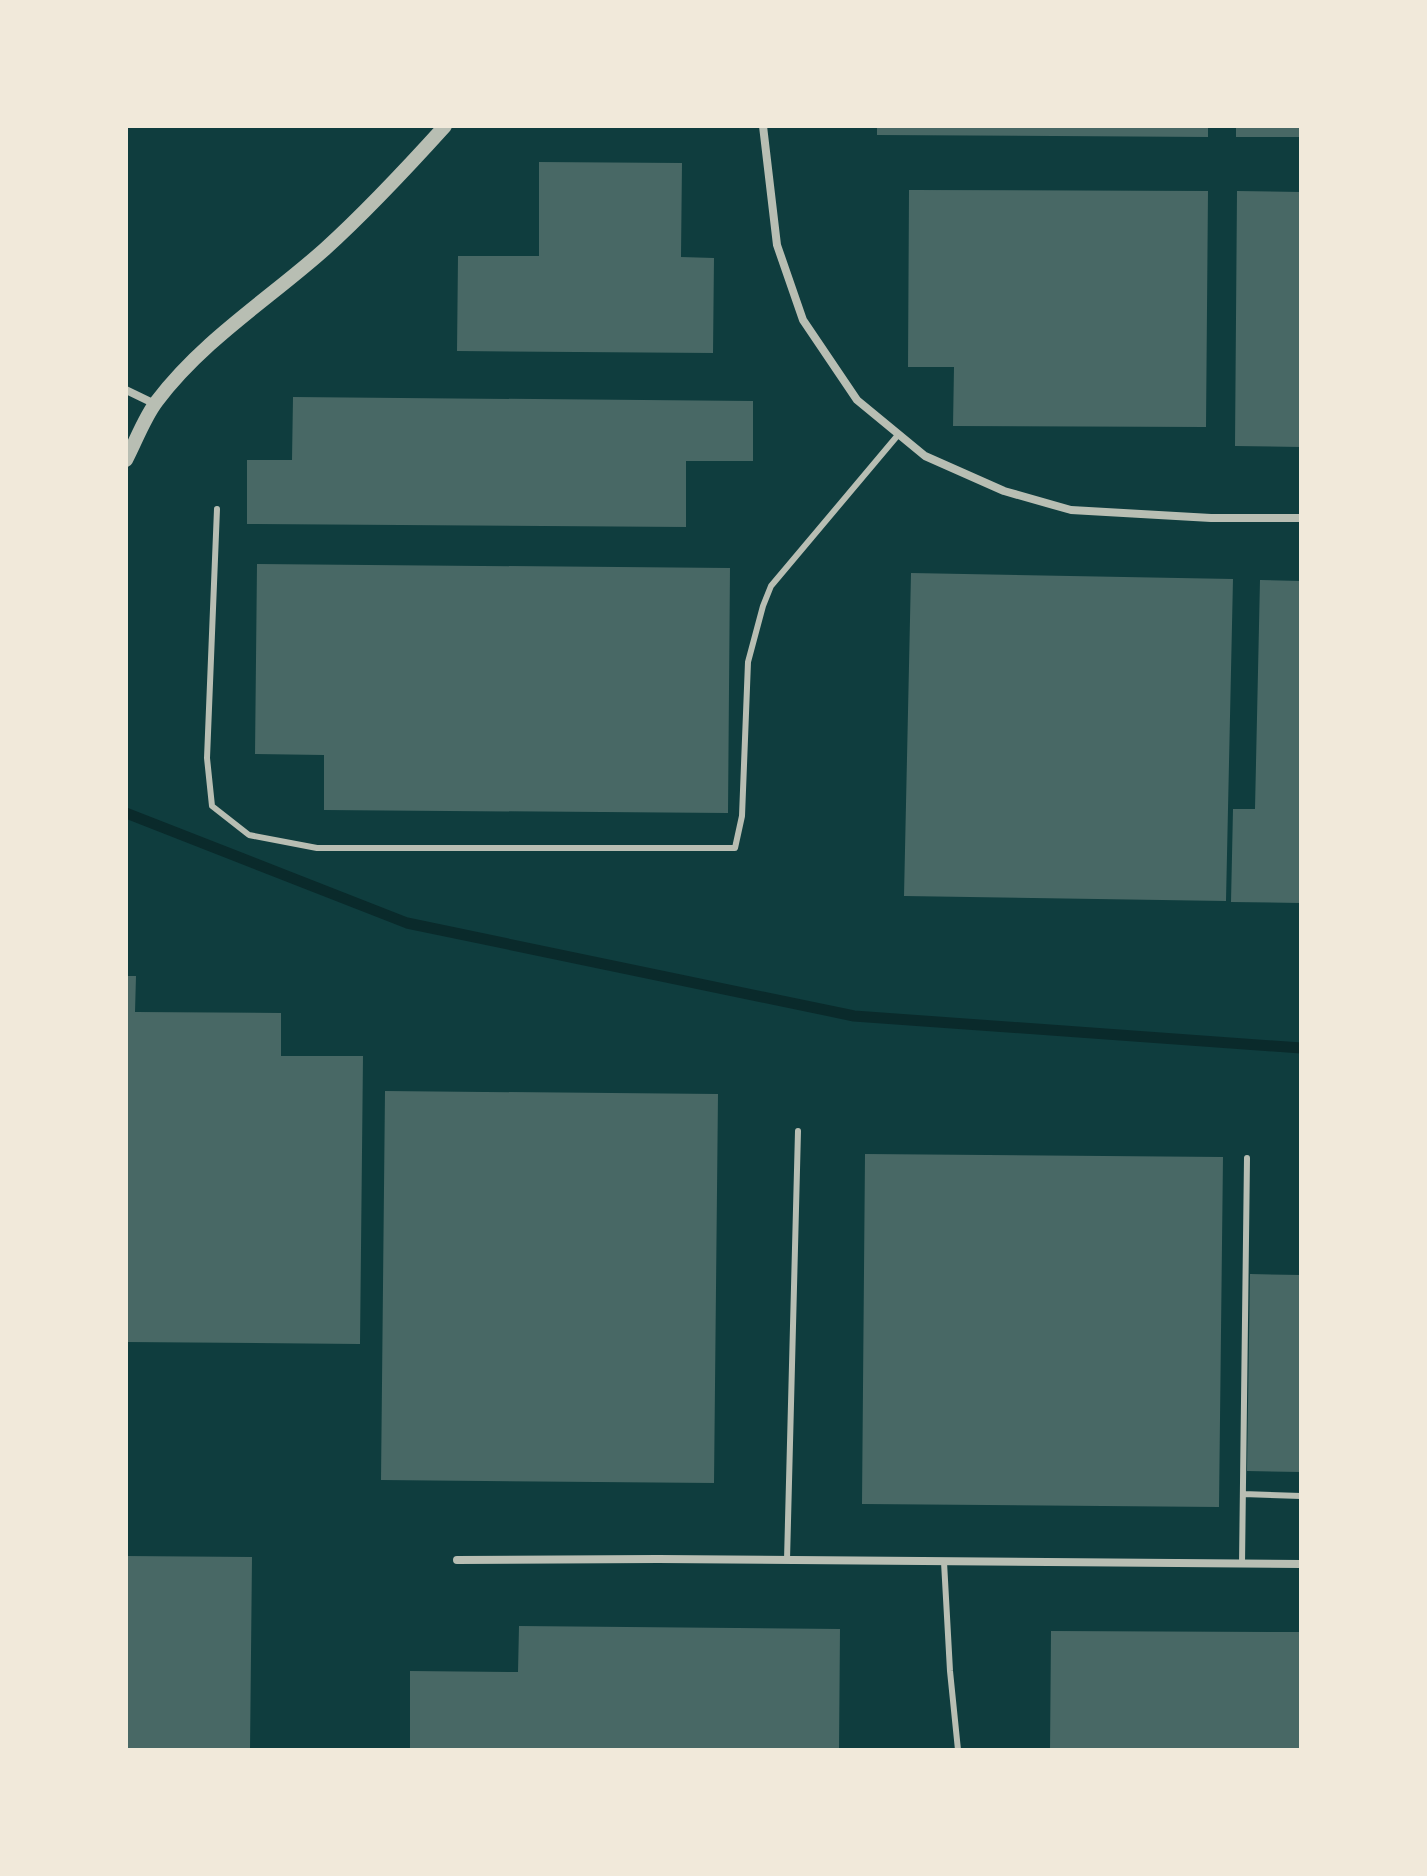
<svg xmlns="http://www.w3.org/2000/svg" width="1427" height="1876" font-family="Commissioner,sans-serif">
  <rect width="100%" height="100%" fill="#0f3d3e"/>
  <g fill="none" stroke-linecap="round" stroke-linejoin="round">
    <path stroke="#0a2a2b" stroke-width="11" d="M 126,813 L 407,923 L 854,1016 L 1301,1048"/>
  </g>
  <path fill="#486865" d="M 877,126 L 1208,126 L 1208,137 L 877,135 Z
    M 1236,126 L 1301,126 L 1301,137 L 1236,137 Z
    M 539,162 L 682,163 L 681,257 L 714,258 L 713,353 L 457,351 L 458,256 L 539,256 Z
    M 909,190 L 1208,191 L 1206,427 L 953,426 L 954,367 L 908,367 Z
    M 1237,191 L 1301,192 L 1301,447 L 1235,446 Z
    M 293,397 L 753,401 L 753,461 L 686,461 L 686,527 L 247,524 L 247,460 L 292,460 Z
    M 257,564 L 730,568 L 728,813 L 324,810 L 324,755 L 255,754 Z
    M 911,573 L 1233,579 L 1226,901 L 904,896 Z
    M 1260,580 L 1301,581 L 1301,903 L 1231,902 L 1233,809 L 1255,809 Z
    M 126,976 L 136,976 L 135,1012 L 281,1013 L 281,1056 L 363,1056 L 360,1344 L 126,1342 Z
    M 385,1091 L 718,1094 L 714,1483 L 381,1480 Z
    M 865,1154 L 1223,1157 L 1219,1507 L 862,1504 Z
    M 1250,1274 L 1301,1275 L 1301,1472 L 1247,1471 Z
    M 126,1556 L 252,1557 L 250,1750 L 126,1750 Z
    M 519,1626 L 840,1629 L 839,1750 L 410,1750 L 410,1671 L 518,1672 Z
    M 1051,1631 L 1301,1632 L 1301,1750 L 1050,1750 Z"/>
  <g fill="none" stroke-linecap="round" stroke-linejoin="round">
    <path stroke="#b8beb3" stroke-width="6" d="M 217,509 L 207,758 L 212,806 L 249,835 L 317,848 L 735,848 L 742,816 L 748,662 L 763,606 L 771,586 L 898,435
      M 1243,1494 L 1301,1496
      M 787,1560 L 798,1131
      M 944,1562 L 950,1671 L 958,1750
      M 1242,1564 L 1247,1158"/>
    <path stroke="#b8beb3" stroke-width="8" d="M 763,126 L 777,245 L 803,320 L 857,400 L 925,456 L 1004,491 L 1071,510 L 1211,518 L 1301,518
      M 126,390 L 155,404
      M 457,1560 L 658,1559 L 1301,1564"/>
    <path stroke="#b8beb3" stroke-width="14" d="M 126,460 C 136,441 144,418 157,401 C 203,340 269,299 325,249 C 368,210 407,168 445,126"/>
  </g>
  <rect width="1427" height="1876" fill="none" stroke="#f1e9da" stroke-width="256"/>
</svg>
